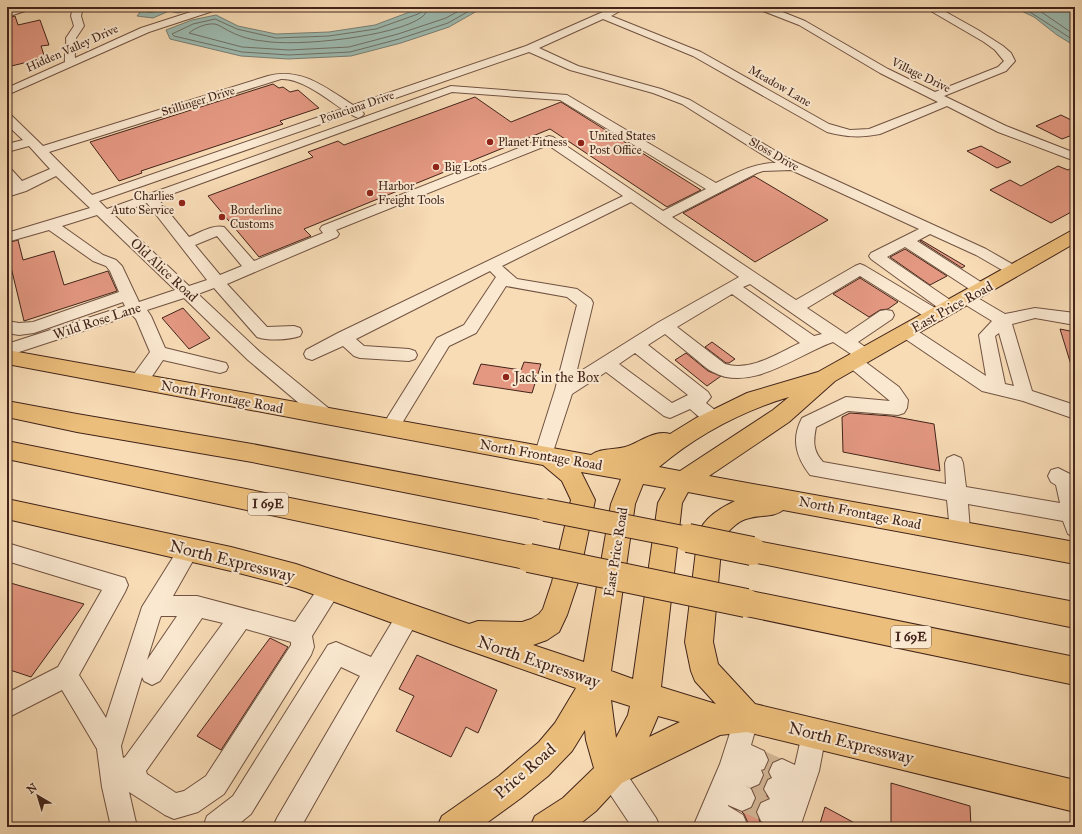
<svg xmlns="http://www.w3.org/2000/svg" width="1082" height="834" font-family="'IM FELL Great Primer',serif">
  <rect width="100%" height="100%" fill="#f8dcb6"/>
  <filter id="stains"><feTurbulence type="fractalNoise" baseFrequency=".005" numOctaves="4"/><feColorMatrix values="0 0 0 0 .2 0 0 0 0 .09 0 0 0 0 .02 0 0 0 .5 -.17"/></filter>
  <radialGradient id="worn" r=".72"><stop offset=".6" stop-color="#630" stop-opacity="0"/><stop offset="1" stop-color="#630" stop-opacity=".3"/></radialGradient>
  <path fill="#9dbbb1" stroke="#797f75" d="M 144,7 L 202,7 L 178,13 L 169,11 L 153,18 L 137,16 Z
    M 423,7 L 484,7 L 449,27 L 401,43 L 351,56 L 288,59 L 241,56 L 170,39 L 166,30 L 192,20 L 216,15 L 238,26 L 276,34 L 329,32 L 375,25 Z
    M 1013,7 L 1069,7 L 1075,9 L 1075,46 L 1057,35 L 1034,17 Z"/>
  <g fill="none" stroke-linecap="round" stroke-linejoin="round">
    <path stroke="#707066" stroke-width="1" d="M 147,7 L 147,12 L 153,12 L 166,7 L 185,7
      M 424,7 L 423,11 L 418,14 L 376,29 L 329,36 L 276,38 L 237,29 L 215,19 L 193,24 L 172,34 L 174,36 L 242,52 L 289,55 L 350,52 L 399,39 L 448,23 L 476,7
      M 429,7 C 427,10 425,15 422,17 C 395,37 296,47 263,41 C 252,40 241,37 231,32 C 226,30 220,25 215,24 C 206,23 195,28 189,33 L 242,47 L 289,50 L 349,47 L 398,34 L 446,18 L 466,7
      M 1022,7 L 1075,41
      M 1034,7 L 1075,35"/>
  </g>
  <path fill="#e49882" stroke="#42241a" d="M 15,16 L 18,25 L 40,20 L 49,45 L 41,46 L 45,58 L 7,67 L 7,18 Z
    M 273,84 L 279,88 L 283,87 L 290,92 L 298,90 L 319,108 L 280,121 L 283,124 L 141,171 L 142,173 L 119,181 L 90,142 Z
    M 475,97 L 511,122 L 561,102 L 701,190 L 667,207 L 550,129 L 304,229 L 311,236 L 259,257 L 208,196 L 313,157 L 308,152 L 338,141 L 344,145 Z
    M 1061,115 L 1075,122 L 1075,134 L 1062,139 L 1036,126 Z
    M 981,146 L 1011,162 L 997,168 L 967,151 Z
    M 1058,166 L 1068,170 L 1075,166 L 1075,210 L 1051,223 L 990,190 L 1010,180 L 1021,186 Z
    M 754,176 L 828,220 L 755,262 L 683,213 Z
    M 18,240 L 23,260 L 54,251 L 64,285 L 108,271 L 117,291 L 24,321 L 10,263 L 7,264 L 7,243 Z
    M 921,240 L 965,266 L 962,268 L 920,241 Z
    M 905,249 L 947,276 L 930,285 L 890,257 Z
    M 860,278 L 898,302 L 888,309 L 880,310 L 869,317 L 833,294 Z
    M 183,308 L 210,338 L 189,349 L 162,318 Z
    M 1060,329 L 1075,332 L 1075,368 L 1072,368 Z
    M 712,342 L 735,359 L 729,363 L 726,363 L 705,347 Z
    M 686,353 L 708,371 L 721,376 L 707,386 L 675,360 Z
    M 524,362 L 541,364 L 532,393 L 473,384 L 481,364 L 521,370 Z
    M 850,413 L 891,416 L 934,424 L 940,471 L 843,452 L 842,417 Z
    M 7,582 L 84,604 L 31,677 L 7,669 Z
    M 270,638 L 288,647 L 221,750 L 197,736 Z
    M 417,655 L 497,690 L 478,733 L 466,727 L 451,757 L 396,731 L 414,696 L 399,689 Z
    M 768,755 L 776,760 L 772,762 L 768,771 L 770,777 L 767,779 L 763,788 L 768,798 L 760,802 L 756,811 L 760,822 L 766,825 L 766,827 L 748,827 L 748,823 L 744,814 L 742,812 L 752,808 L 756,799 L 752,789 L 760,785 L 764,776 L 763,771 L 765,770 L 769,761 Z
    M 891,783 L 970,806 L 971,827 L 891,827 Z
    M 825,807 L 862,827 L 819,827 Z"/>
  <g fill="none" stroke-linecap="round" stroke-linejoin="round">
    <path stroke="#d4b797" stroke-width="24" stroke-dasharray="24 12" stroke-linecap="butt" d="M 755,760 L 782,772
      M 750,775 L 777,789
      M 742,798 L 770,812"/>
    <defs>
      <path id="minor" d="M 18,7 L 33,7 L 31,9 L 7,17 L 7,11 Z
        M 73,7 L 83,7 L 81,16 L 84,26 L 76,38 C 77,45 74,50 75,58 L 141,28 L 206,7 L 221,7 L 219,9 L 149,32 L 7,95 L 7,88 L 65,62 C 64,53 67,47 66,38 L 74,26 L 71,16 Z
        M 614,7 L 627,7 L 611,16 L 701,52 L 829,124 L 850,130 L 869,129 L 938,102 L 880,73 L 799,25 L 758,9 L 756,7 L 770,7 L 805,21 L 888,69 L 935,92 L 998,67 L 1004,61 L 995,50 L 984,42 L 924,7 L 937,7 L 978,30 L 1003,46 L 1011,53 L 1015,61 L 1006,71 L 944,96 L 1006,126 L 1075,153 L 1075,161 L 998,132 L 947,106 L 880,134 C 861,138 846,137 827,132 L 693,56 L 603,19 L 539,48 L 578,66 L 661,89 L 690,100 L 789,159 L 986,249 L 1019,268 L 1021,271 L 1019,274 L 1014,276 L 1009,274 L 976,255 L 930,234 L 917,241 L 987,286 L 990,290 L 987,294 L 982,295 L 977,294 L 905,247 L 887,257 L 956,304 L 958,308 L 956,312 L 950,313 L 944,312 L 871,259 L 869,256 L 871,253 L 919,229 L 791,170 L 763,171 L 757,173 L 672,217 L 796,300 L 855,266 L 860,264 L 865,266 L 942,312 L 944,316 L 942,320 L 936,321 L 930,320 L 860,276 L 807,308 L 846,334 L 880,311 L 886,310 L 892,311 L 894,315 L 892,319 L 858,342 L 871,351 L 873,355 L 871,359 L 864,361 L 899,387 L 908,400 L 907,408 L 904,413 L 898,415 L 848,411 L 816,427 C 813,442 813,451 823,462 L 946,484 L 945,463 L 947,458 L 954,455 L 961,458 L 963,463 L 966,487 L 1060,503 L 1056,485 L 1051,482 L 1048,476 L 1051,470 L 1058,468 L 1072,475 L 1075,481 L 1075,537 L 1068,534 L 1063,521 L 968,504 L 970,531 L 967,537 L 960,540 L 953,537 L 950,531 L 947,500 L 810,475 C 796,457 791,439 802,418 L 846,397 L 890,401 L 848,366 L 846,362 L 848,358 L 854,356 L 833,342 C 798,354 751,393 713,372 C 708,370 703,365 698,361 C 687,352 676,343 665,334 L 648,345 L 708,392 L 711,397 L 706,403 L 720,414 L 723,419 L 720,424 C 708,428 700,417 690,409 L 670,418 L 664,416 L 606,372 L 572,394 L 550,461 L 543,464 L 536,461 L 534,456 L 555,390 L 577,305 L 567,297 L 506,286 L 476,333 L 449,346 L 396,433 L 390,435 L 384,433 L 381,428 L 384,423 L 437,338 L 464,325 L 496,277 L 490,271 L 356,339 L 364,346 L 409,349 L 415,351 L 417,355 L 415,359 L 409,361 L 360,358 L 354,356 L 343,346 L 312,360 L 306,358 L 304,354 L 306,350 L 338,333 L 623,196 L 548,145 L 336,230 L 339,234 L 337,237 L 227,284 L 267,327 L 294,326 L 300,328 L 302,332 L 300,336 C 288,340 269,341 257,337 L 214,288 L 198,294 L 260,352 L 332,411 L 335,416 L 332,421 L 326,423 L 320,421 L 248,360 L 184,298 L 147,310 L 151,316 L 165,348 L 226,363 L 228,367 L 226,371 L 220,373 L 163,360 C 155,371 147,390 132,386 L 129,381 L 150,352 L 136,319 L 132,315 L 7,356 L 7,344 L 125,306 L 123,302 L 34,333 L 19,335 L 7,333 L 7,321 L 19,323 L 33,322 L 119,292 L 110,271 L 106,266 L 93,261 L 49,230 L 7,242 L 7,233 L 90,208 L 56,176 L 26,191 L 7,197 L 7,188 L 12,186 L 7,181 L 7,169 L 12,170 L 22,181 L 50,169 L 29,146 L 7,152 L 7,144 L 23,140 L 7,125 L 7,114 L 11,115 L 43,146 L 268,76 C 301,67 326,88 353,105 L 526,46 ZM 529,52 L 570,70 L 653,93 L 682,104 L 776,163 C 753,163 736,173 716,183 L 567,95 L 451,86 L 107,209 L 99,201 L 350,114 L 358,118 L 362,116 L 364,114 L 361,110 ZM 281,79 C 301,78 326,98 342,109 L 92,195 L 49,152 ZM 452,92 L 560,100 L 706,189 L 663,211 L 553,137 L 549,136 L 322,226 L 320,229 L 323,233 L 254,261 L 224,227 C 213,224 199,233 189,237 L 158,199 ZM 631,202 L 739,277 L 659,322 L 576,374 L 593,303 L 591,299 L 577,289 L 517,279 L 502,266 ZM 147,203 L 207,280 L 189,286 L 114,215 ZM 97,215 L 175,290 L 139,302 L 122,266 L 116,260 L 103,255 L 62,226 ZM 217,236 L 242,266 L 220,275 L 195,245 ZM 750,284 L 822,334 L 814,336 L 743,287 ZM 732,294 L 800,343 C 778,353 751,372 725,364 L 677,327 ZM 635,353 L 688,395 L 672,403 L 619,364 Z
        M 966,293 L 971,294 L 1005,314 L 1035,308 L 1075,313 L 1075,325 L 1035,318 L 1012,324 L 1032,391 L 1075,405 L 1075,419 L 1023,401 L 982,391 L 901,336 L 899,332 L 901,328 L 907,326 L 913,328 L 986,376 L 979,335 L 992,321 L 961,302 L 958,298 L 961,294 ZM 999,333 L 1014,386 L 1005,384 L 995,336 Z
        M 189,541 L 196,543 L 199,550 L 173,596 L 197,596 L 295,622 L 323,581 L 331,578 L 339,581 L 342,588 L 312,636 L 314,647 L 311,655 L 224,794 L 198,812 L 174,819 L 165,815 L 129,792 L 137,827 L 111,827 L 102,787 L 97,749 L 62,690 L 7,718 L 7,693 L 58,667 L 102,590 L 7,561 L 7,543 L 125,578 L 128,585 L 125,592 L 79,675 L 106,718 L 142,607 L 182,543 ZM 161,616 L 177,616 L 147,660 L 160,618 ZM 202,618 L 223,623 L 125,757 L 123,758 L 121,746 L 142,677 L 144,681 L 152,685 L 160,681 ZM 246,629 L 291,642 L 291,645 L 206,776 L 184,791 L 176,793 L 147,774 L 146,771 Z
        M 408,605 L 416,609 L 419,616 L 416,623 L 301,827 L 273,827 L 277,818 L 360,676 L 341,667 L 251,814 L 235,827 L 203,827 L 207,816 L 233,796 L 328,645 L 336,642 L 371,657 L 400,609 Z
        M 747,705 L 756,708 L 759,717 L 751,745 L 764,751 L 768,760 L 764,769 L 761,770 L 763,775 L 759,784 L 750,788 L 745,785 L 751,789 L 755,798 L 751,807 L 742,811 L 728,805 L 728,806 L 743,815 L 747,824 L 746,827 L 693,827 L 720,764 L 738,708 Z
        M 814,722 L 823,725 L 826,734 L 819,771 L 800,827 L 772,827 L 761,821 L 757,812 L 761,803 L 770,799 L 764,789 L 768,780 L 772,778 L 769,772 L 773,763 L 782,759 L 795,765 L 802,734 L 805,725 Z
        M 611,760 L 620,764 L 656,818 L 660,827 L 632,827 L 602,782 L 598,773 L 602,764 Z"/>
      <path id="major" d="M 1075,231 L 1075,243 L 835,381 L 789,422 L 709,476 L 1075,542 L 1075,564 L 783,510 C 775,517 760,515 750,518 C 738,520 730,530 722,538 L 713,642 L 718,664 L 755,704 L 1075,780 L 1075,812 L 747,732 L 720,735 L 622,783 L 596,811 L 576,827 L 530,827 L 535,816 L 563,798 L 594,768 L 586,740 L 585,730 L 572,751 L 548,776 L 521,798 L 481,827 L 437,827 L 442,816 L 499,776 L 539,742 L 555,723 L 576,688 L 459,647 L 296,588 L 231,571 L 7,519 L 7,499 L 231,547 L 296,564 L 469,624 L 478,621 L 522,622 L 531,619 L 539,614 L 543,609 L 552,582 L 571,500 L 562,481 L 543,465 L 7,364 L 7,350 L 591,455 C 600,448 614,450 625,447 C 639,443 655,429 670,434 L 696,418 L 747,393 L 818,372 L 1069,232 ZM 789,397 L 773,410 L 680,471 L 659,467 C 697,435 742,411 789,397 ZM 581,472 L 621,479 L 611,504 L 584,662 L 533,645 L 547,640 L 559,632 L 567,615 L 578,582 L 595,500 ZM 643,484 L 666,488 L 658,503 L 633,679 L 611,671 L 635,504 ZM 688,492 L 735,501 C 719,509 705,517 698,534 L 685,642 L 691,671 L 695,681 L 716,704 L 661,687 L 682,503 ZM 611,700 L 630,706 L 628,715 L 616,738 ZM 658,716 L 680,722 L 649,737 Z"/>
      <path id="highway" d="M 7,401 L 77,414 L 252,444 L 545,500 L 554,503 L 557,510 L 554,517 L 545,520 L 252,462 L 77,432 L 7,417 Z
        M 7,441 L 529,546 L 538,550 L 542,558 L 538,566 L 529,570 L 7,459 Z
        M 752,540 L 1075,602 L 1075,628 L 752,562 L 743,559 L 739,551 L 743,543 Z
        M 746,590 L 1075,657 L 1075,685 L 746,616 L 737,612 L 733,603 L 737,594 Z"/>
    </defs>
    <use href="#minor" stroke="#705241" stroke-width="2"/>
    <use href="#major" stroke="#42241a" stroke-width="2"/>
    <use href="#highway" stroke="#42241a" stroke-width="2"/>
    <use href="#minor" fill="#fae8d0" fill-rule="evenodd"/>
    <use href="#major" fill="#ecbe7b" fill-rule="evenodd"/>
    <use href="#highway" fill="#ecbe7b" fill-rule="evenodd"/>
    <defs>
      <path id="highway-bridge-far1" d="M 545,510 L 693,539"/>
      <path id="highway-bridge" d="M 688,538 L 752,551
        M 529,558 L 746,603"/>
    </defs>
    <use href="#highway-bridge-far1" stroke="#42241a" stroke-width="24" stroke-linecap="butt"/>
    <use href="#highway-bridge" stroke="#42241a" stroke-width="30" stroke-linecap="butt"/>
    <use href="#highway-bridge-far1" stroke="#ecbe7b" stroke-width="22"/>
    <use href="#highway-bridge" stroke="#ecbe7b" stroke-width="28"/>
  </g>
  <g fill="#8f2418" stroke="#fae8d0" stroke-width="1.5">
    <circle cx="490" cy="142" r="4"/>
    <circle cx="581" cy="143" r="4"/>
    <circle cx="436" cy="167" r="4"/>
    <circle cx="370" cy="193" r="4"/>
    <circle cx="182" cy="203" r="4"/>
    <circle cx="222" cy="217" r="4"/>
    <circle cx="506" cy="377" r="4"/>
  </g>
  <g text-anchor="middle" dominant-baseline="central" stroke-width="4" stroke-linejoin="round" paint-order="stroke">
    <g font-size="12" fill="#42241a" stroke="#fae8d0">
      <text transform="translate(72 48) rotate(-24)">Hidden Valley Drive</text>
      <text transform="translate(921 75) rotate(26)">Village Drive</text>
      <text transform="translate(780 86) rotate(30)">Meadow Lane</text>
      <text transform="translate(198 101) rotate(-17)">Stillinger Drive</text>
      <text transform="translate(357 107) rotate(-19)">Poinciana Drive</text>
      <text transform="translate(774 154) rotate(30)">Sloss Drive</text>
    </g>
    <g font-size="12" fill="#42241a" stroke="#fae8d0" text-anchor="start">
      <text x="589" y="136">United States<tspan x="589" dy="14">Post Office</tspan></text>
      <text x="498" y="142">Planet Fitness</text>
      <text x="444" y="167">Big Lots</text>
      <text x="378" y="186">Harbor<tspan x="378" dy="14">Freight Tools</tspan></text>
      <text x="174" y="196" text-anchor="end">Charlies<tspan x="174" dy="14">Auto Service</tspan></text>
      <text x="230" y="210">Borderline<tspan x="230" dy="14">Customs</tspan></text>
    </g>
    <g fill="#fae8d0" stroke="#795f51" stroke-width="1">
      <rect x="248" y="493" width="40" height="22" rx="3"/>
      <rect x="891" y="626" width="40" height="22" rx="3"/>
    </g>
    <g font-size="13" font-weight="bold" fill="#42241a">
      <text x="268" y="504">I 69E</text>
      <text x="911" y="637">I 69E</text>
    </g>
    <g font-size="14" fill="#42241a" stroke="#fae8d0">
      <text transform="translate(164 270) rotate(43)">Old Alice Road</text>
      <text transform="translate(952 307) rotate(-29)">East Price Road</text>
      <text transform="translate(97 321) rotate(-18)">Wild Rose Lane</text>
      <text transform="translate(222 397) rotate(11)">North Frontage Road</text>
      <text transform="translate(541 455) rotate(10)">North Frontage Road</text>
      <text transform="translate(860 513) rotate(11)">North Frontage Road</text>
      <text transform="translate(616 552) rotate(-81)">East Price Road</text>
    </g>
    <g font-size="14" fill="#42241a" stroke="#fae8d0" text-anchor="start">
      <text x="514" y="377">Jack in the Box</text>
    </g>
    <g font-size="17" fill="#42241a" stroke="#fae8d0">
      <text transform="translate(232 561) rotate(14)">North Expressway</text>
      <text transform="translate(539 662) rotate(19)">North Expressway</text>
      <text transform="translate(851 743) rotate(14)">North Expressway</text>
      <text transform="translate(525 771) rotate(-41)">Price Road</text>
    </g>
  </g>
  <rect width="1082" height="834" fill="none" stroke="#f8dcb6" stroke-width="24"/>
  <rect x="8" y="8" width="1066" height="818" fill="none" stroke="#42241a" stroke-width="2"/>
  <rect x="12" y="12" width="1058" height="810" fill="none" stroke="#42241a"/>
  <g transform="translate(38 796) rotate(322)" stroke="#fae8d0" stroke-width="3" paint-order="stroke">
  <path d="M0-3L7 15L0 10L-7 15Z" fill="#42241a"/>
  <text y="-6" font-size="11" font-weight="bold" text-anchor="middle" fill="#42241a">N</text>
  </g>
  <rect width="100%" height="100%" filter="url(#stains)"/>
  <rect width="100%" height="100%" fill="url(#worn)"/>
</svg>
